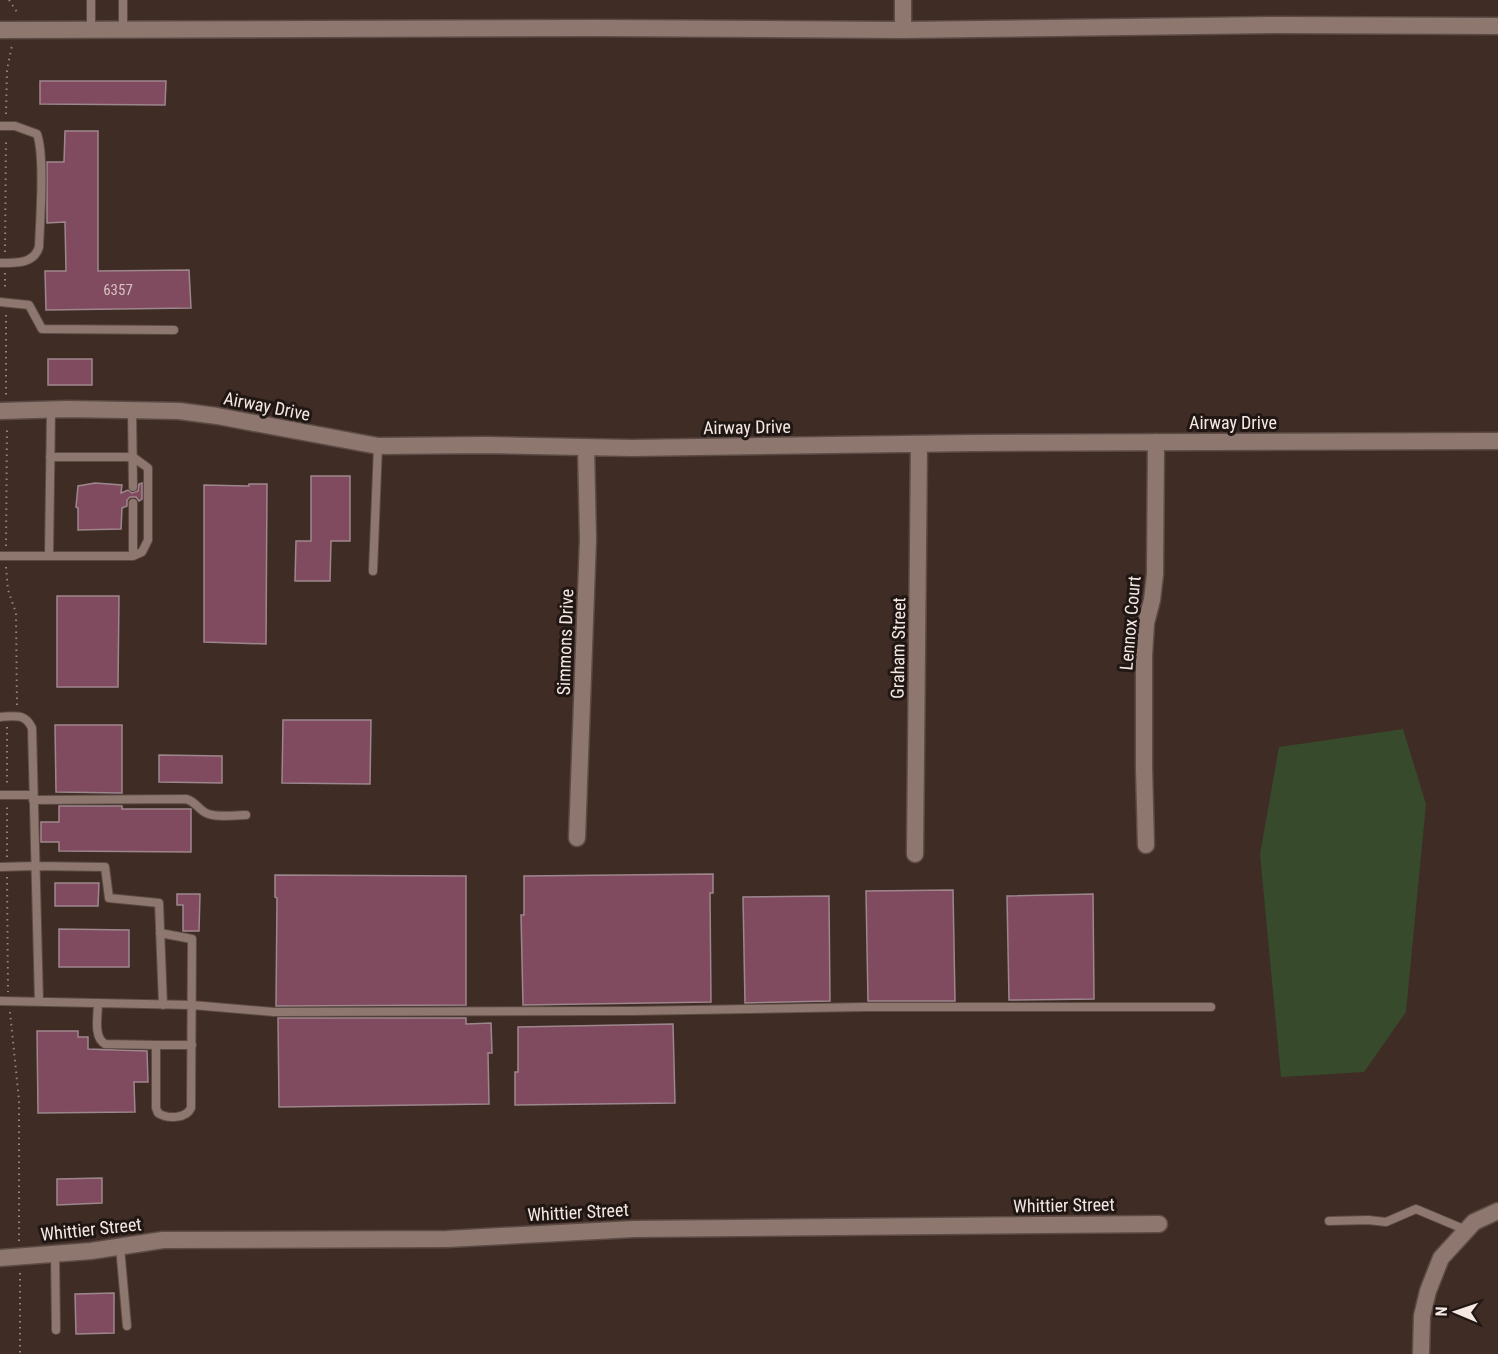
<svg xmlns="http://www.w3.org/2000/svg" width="1498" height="1354" font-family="'Roboto Condensed',sans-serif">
  <rect width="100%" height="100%" fill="#3f2c25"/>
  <path fill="#374a2c" d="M 1403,729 L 1426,804 L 1406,1012 L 1364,1072 L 1281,1077 L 1260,854 L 1279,747 Z"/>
  <path fill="#804b5f" stroke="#9e868d" stroke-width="1.5" d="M 40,81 L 166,81 L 165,105 L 40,104 Z
    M 65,131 L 98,131 L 98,271 L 189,270 L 191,308 L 46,310 L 45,271 L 66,271 L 65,222 L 47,223 L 47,162 L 64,162 Z
    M 48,359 L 92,359 L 92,385 L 48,385 Z
    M 311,476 L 350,476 L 350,541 L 331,541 L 330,581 L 295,581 L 296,541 L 311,541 Z
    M 95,483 L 122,485 L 121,493 L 128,490 L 132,493 L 138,491 L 139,484 L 142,483 L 142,499 L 139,501 L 136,497 L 130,497 L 127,500 L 127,506 L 122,508 L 121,529 L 78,530 L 78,508 L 76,507 L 78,486 Z
    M 249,484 L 267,484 L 266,644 L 204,642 L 204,485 L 249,486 Z
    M 57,596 L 119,596 L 118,687 L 57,687 Z
    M 283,720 L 371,720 L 370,784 L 282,783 Z
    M 55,725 L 122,725 L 122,793 L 56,792 Z
    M 159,755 L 222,756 L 222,783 L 159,782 Z
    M 59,806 L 122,806 L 122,809 L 191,809 L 191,852 L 59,851 L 59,842 L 41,842 L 41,822 L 59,822 Z
    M 713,874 L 713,893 L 710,893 L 711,1002 L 523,1005 L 521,915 L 524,915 L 524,876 Z
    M 275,875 L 466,876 L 466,1005 L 276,1006 L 277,898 L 275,897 Z
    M 55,883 L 99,883 L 98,906 L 55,906 Z
    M 953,890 L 955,1001 L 868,1001 L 866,891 Z
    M 177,894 L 200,894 L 199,931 L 183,931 L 183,905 L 177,905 Z
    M 1093,894 L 1094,999 L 1009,1000 L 1007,896 Z
    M 829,896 L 830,1001 L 745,1003 L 743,897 Z
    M 59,929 L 129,930 L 129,967 L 59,967 Z
    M 278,1018 L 466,1018 L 466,1024 L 491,1023 L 492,1053 L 488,1053 L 489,1104 L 279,1107 Z
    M 673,1024 L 675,1103 L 515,1105 L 515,1072 L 518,1072 L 518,1027 Z
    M 37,1031 L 78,1031 L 78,1037 L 88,1037 L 88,1049 L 147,1051 L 148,1082 L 134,1082 L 135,1112 L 38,1113 Z
    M 102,1178 L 102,1203 L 57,1205 L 57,1179 Z
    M 114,1293 L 114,1333 L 76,1334 L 75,1294 Z"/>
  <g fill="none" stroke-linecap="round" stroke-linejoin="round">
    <defs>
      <path id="service" d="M 91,30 L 91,0
        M 123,30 L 123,0
        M 0,126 L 15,126 L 37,134 C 45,156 40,221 39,247 C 34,264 16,263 0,263
        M 0,302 L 29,305 L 42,329 L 174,330
        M 132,410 L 133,487
        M 0,556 L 49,556 L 51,409
        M 49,556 L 133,556 L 142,552 L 148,540 L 148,468 L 133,457 L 50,457
        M 133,556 L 133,503
        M 373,571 L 378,446
        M 0,717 C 15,716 25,713 32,728 L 39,1002
        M 0,795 L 33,795
        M 33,800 L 186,799 C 195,801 198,809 206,813 C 216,818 235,815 246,815
        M 0,867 L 35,866 L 105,867 L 109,898 L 159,903 L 163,1005
        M 0,1001 L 192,1005 L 274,1012 L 631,1011 L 865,1007 L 1211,1007
        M 98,1003 C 98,1016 93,1037 105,1044 L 156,1045 L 156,1108 L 158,1113 C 167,1119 186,1119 191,1108 L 192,939 L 160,933
        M 156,1045 L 192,1045
        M 1329,1221 L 1368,1220 L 1386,1222 L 1416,1209 L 1466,1230
        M 120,1247 L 127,1326
        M 55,1253 L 56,1330"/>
      <path id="minor" d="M 903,0 L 903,30
        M 0,30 L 599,28 L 903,30 L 1275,25 L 1498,26
        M 0,411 L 68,409 L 179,411 L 217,416 L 378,446 L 487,445 L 632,448 L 973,443 L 1498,441
        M 577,838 L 588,539 L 586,447
        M 1146,845 L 1144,768 L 1144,655 L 1146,623 L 1152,600 L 1155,574 L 1156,442
        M 915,854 L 919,444
        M 0,1258 L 91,1251 L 163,1240 L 447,1239 L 634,1229 L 1159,1224
        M 1421,1354 L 1422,1316 L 1428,1291 L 1441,1258 L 1474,1222 L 1498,1211"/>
    </defs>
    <use href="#service" stroke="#5c4b45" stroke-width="10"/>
    <use href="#minor" stroke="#5c4b45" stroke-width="19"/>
    <path stroke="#94847e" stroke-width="2" stroke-dasharray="1.5 4.5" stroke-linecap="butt" d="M 9,0 L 19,15
      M 6,114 L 7,70 L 12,45
      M 5,252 L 6,138
      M 5,273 L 5,291
      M 6,315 L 6,396
      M 6,546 L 7,426
      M 6,567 L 8,590 L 16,613 L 17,706
      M 7,727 L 7,785
      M 7,857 L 7,805
      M 7,877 L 8,992
      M 10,1012 L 19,1100 L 19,1243
      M 20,1273 L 20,1354"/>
    <use href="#service" stroke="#8e776f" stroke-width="8"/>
    <use href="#minor" stroke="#8e776f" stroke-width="16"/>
  </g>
  <g text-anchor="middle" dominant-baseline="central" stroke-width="6" stroke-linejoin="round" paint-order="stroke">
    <g font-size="15" fill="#d8c1c2">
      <text x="118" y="290">6357</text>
    </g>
    <g font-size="18" fill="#f5e8e3" stroke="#201714">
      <text transform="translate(267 406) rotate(11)">Airway Drive</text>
      <text x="1233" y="422">Airway Drive</text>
      <text transform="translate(747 427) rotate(-1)">Airway Drive</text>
      <text transform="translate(1130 623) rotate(-85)">Lennox Court</text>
      <text transform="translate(565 642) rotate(-88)">Simmons Drive</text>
      <text transform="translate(898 648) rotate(-89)">Graham Street</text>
      <text transform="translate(1064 1205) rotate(-1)">Whittier Street</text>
      <text transform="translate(578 1212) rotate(-3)">Whittier Street</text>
      <text transform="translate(91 1229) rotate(-6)">Whittier Street</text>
    </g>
  </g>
  <g transform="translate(1456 1312) rotate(272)" stroke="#201714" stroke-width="4.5" paint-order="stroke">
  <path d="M0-4.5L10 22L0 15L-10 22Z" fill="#f5e8e3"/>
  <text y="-9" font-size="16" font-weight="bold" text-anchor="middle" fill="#f5e8e3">N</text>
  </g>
</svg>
